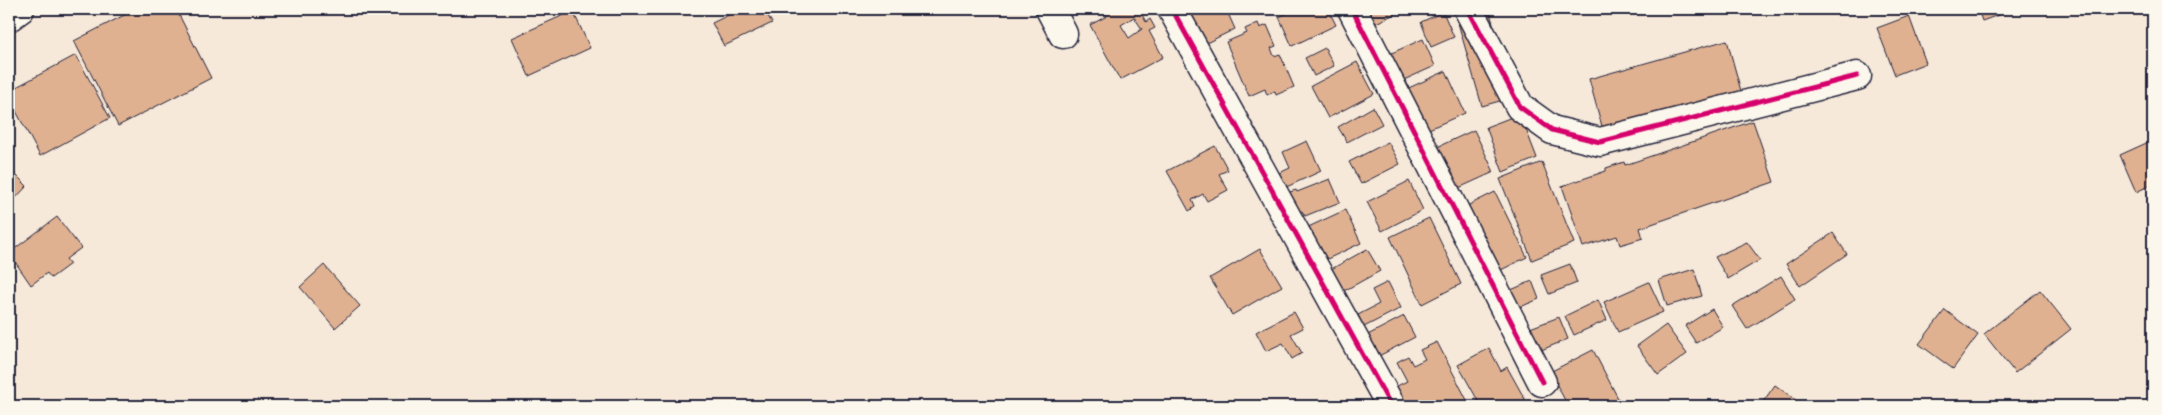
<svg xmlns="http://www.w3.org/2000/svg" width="2162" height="415" font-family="Caveat,sans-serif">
  <rect width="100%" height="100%" fill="#f6e9da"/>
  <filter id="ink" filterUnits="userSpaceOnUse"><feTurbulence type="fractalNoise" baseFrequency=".02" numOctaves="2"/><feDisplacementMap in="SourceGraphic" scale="10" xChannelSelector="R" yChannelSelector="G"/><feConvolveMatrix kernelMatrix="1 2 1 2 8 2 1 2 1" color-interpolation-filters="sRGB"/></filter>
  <g filter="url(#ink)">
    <path fill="#e0b191" stroke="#22223b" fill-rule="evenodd" d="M 136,9 L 176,9 L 211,78 L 118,126 L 74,41 Z
      M 741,9 L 764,9 L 772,23 L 724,46 L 712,23 Z
      M 1105,9 L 1139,9 L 1146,22 L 1150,19 L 1155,28 L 1149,31 L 1163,57 L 1120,80 L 1090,25 L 1107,16 L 1103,10 ZM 1134,17 L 1142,29 L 1129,38 L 1121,25 Z
      M 1175,9 L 1226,9 L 1235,29 L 1194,49 Z
      M 1296,9 L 1328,9 L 1336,25 L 1292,46 L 1279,17 Z
      M 1366,9 L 1405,9 L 1374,24 Z
      M 1481,9 L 1489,9 L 1514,97 L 1482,106 L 1456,16 Z
      M 1978,9 L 2015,9 L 1982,21 Z
      M 573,11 L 590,48 L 529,76 L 512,38 Z
      M 1443,12 L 1454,37 L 1431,47 L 1421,22 Z
      M 1909,16 L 1926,63 L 1895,75 L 1877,28 Z
      M 1258,23 L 1260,28 L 1267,25 L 1276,46 L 1271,48 L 1274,56 L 1280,54 L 1294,87 L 1276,95 L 1275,91 L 1267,95 L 1265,89 L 1249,96 L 1226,42 L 1247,33 L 1245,29 Z
      M 1423,39 L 1435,66 L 1397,83 L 1385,56 Z
      M 1727,40 L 1744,102 L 1606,141 L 1589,79 Z
      M 1325,48 L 1334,66 L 1314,76 L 1305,58 Z
      M 76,55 L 110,118 L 40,156 L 9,98 L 9,91 Z
      M 1357,62 L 1374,94 L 1328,118 L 1311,86 Z
      M 1446,71 L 1465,113 L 1420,133 L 1402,91 Z
      M 1373,107 L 1382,124 L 1347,142 L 1338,127 Z
      M 1520,114 L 1537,158 L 1503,172 L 1486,127 Z
      M 1753,121 L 1774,182 L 1640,228 L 1643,238 L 1620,245 L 1617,236 L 1583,247 L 1562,186 L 1606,171 L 1606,168 L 1624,162 L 1625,165 Z
      M 1474,130 L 1494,172 L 1452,191 L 1433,149 Z
      M 2153,140 L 2153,184 L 2136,192 L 2120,155 Z
      M 1307,141 L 1321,171 L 1280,190 L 1273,176 L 1290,168 L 1283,152 Z
      M 1388,142 L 1400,164 L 1361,184 L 1349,162 Z
      M 1215,146 L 1228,170 L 1219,174 L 1228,190 L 1207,201 L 1203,194 L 1192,200 L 1195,207 L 1189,211 L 1167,171 Z
      M 1542,162 L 1574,243 L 1532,260 L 1500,179 Z
      M 9,168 L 27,186 L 9,205 Z
      M 1330,179 L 1340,202 L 1305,216 L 1302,211 L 1293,215 L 1284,194 L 1296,190 L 1297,192 Z
      M 1409,181 L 1423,210 L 1382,231 L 1367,202 Z
      M 1495,192 L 1527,257 L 1493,274 L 1461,209 Z
      M 1345,210 L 1361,243 L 1321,262 L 1304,229 Z
      M 57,217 L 81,248 L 66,259 L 70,264 L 51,278 L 47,273 L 31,285 L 9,253 Z
      M 1429,218 L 1461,284 L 1422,304 L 1390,237 Z
      M 1833,233 L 1847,254 L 1800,286 L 1786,264 Z
      M 1747,242 L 1760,260 L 1728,279 L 1715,257 Z
      M 1260,249 L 1282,286 L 1232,315 L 1210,278 Z
      M 1367,249 L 1380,271 L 1331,298 L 1319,276 Z
      M 1570,264 L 1577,283 L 1549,294 L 1541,275 Z
      M 324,265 L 360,306 L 335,328 L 300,287 Z
      M 1694,269 L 1702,296 L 1667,306 L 1659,280 Z
      M 1781,276 L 1795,299 L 1747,329 L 1732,306 Z
      M 1532,281 L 1539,299 L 1511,311 L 1504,293 Z
      M 1388,282 L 1401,308 L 1364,327 L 1358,315 L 1379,304 L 1372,290 Z
      M 1649,282 L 1663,312 L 1618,332 L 1604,302 Z
      M 2040,290 L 2071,329 L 2015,373 L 1984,334 Z
      M 1598,300 L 1607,320 L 1574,335 L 1565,316 Z
      M 1712,309 L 1723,327 L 1696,343 L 1685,326 Z
      M 1945,310 L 1978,335 L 1953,369 L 1919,344 Z
      M 1294,312 L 1303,328 L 1291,334 L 1302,353 L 1292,359 L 1283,343 L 1266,351 L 1256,332 Z
      M 1404,316 L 1415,337 L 1373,359 L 1362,338 Z
      M 1559,317 L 1568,339 L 1534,353 L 1525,330 Z
      M 1666,325 L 1687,354 L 1658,375 L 1637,346 Z
      M 1437,342 L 1467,400 L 1455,406 L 1400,406 L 1391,389 L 1407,381 L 1397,362 L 1408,356 L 1413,365 L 1425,359 L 1420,350 Z
      M 1489,348 L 1501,371 L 1507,367 L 1527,403 L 1521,406 L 1481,406 L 1458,365 Z
      M 1593,350 L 1622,406 L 1568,406 L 1550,372 Z
      M 1775,385 L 1804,406 L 1760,406 Z"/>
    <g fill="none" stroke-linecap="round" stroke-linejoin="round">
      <defs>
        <path id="minor" d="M 1050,9 L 1063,34
          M 1172,9 L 1391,406
          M 1352,9 L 1542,382
          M 1468,9 L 1520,107 L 1552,130 L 1600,142 L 1857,76
          M 9,17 L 20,9"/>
      </defs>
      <use href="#minor" stroke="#22223b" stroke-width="31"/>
      <use href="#minor" stroke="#fbf7ec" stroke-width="28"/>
      <defs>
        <path id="cycleway" d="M 1172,9 L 1391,406
          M 1352,9 L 1542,382
          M 1468,9 L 1520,107 L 1552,130 L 1600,142 L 1857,76"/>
      </defs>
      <use href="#cycleway" stroke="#fbf7ec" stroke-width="8"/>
      <use href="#cycleway" stroke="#d6006c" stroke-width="5"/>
    </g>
  </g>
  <rect width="2162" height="415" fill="none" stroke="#fbf7ec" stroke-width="30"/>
  <rect x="15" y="15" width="2132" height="385" fill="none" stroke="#22223b" stroke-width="2" filter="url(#ink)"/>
</svg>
